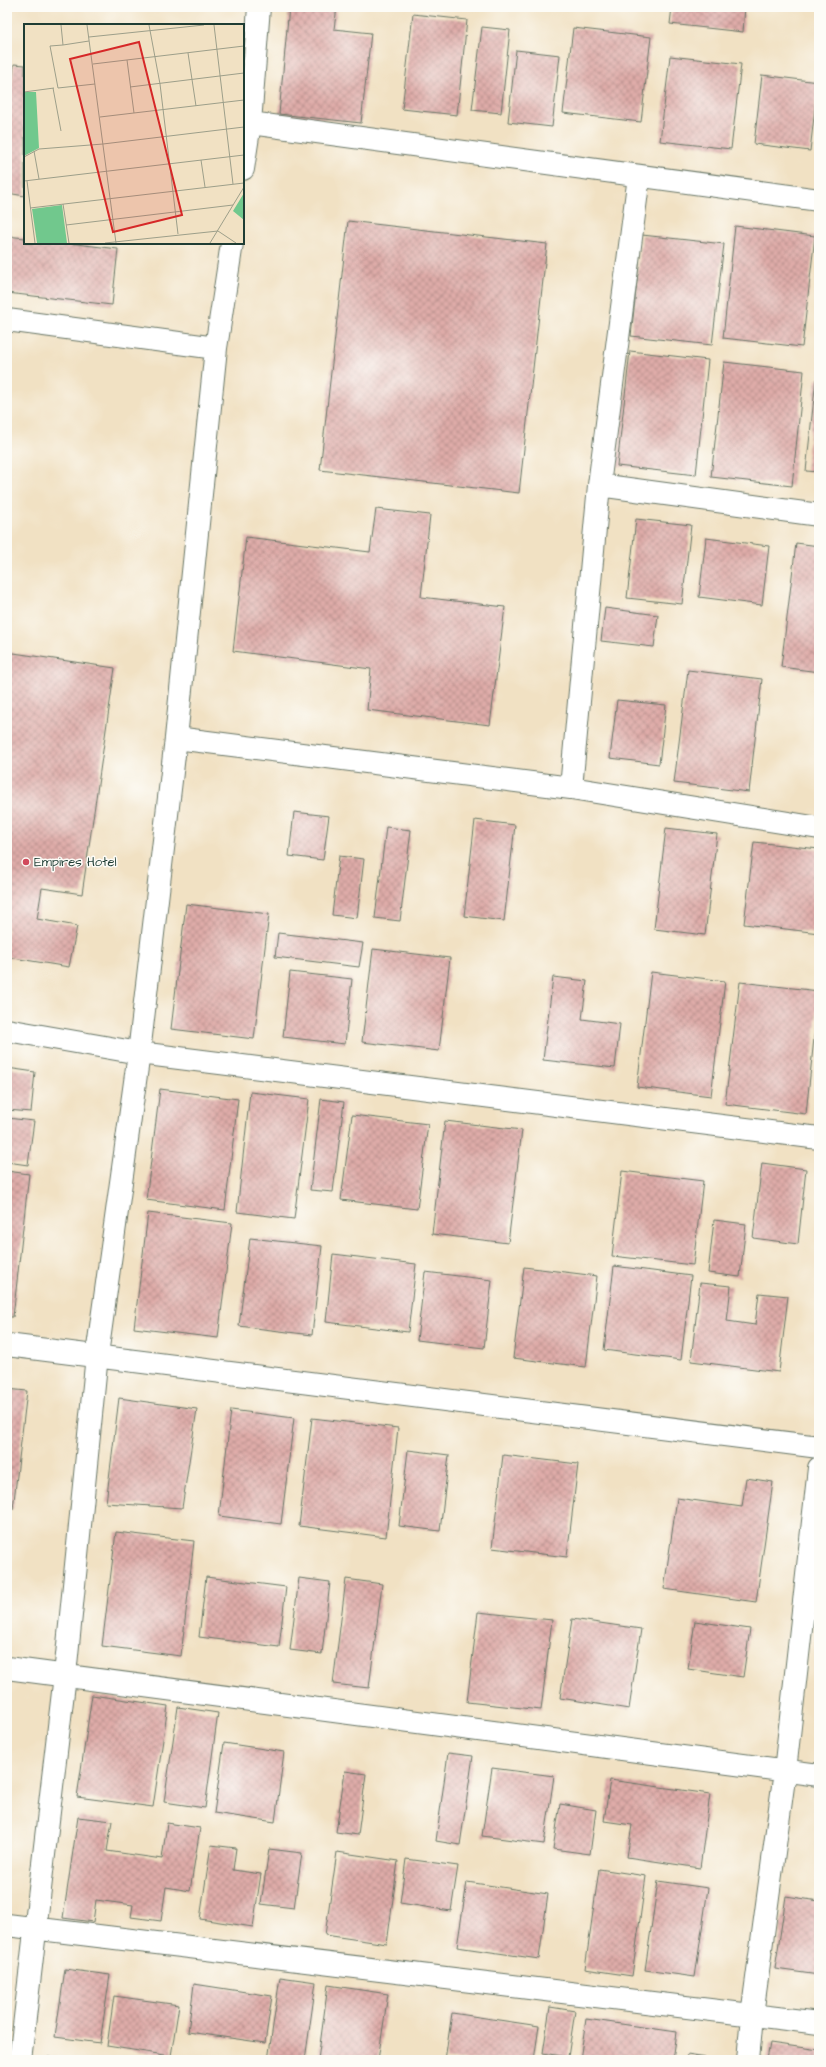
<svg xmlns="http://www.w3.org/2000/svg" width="826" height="2067" font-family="'Architects Daughter',sans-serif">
  <defs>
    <pattern id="building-cross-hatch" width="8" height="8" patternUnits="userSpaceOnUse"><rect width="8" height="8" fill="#dfaca9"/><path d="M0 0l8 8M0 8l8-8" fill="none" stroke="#b48d8a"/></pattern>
  </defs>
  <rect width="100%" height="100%" fill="#fdfcf7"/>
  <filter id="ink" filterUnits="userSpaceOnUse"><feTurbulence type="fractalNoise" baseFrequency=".025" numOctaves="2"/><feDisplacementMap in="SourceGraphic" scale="8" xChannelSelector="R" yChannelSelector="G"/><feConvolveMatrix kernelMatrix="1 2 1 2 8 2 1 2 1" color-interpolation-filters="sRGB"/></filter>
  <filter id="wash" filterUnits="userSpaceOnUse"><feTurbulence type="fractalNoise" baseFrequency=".012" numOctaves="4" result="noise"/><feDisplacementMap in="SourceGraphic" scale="16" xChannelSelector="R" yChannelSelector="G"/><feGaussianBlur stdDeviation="0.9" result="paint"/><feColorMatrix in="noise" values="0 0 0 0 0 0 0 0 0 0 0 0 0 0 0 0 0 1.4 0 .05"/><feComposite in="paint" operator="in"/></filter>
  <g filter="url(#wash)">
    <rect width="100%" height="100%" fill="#f1e1c3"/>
    <g id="blocks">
      <path fill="url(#building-cross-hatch)" d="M 289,7 L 337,7 L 334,29 L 371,33 L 361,123 L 279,114 Z
        M 672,7 L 745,7 L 743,32 L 670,24 Z
        M 413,14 L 467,20 L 457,115 L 402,109 Z
        M 482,27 L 510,30 L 501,113 L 472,110 Z
        M 573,28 L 651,37 L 641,122 L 563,113 Z
        M 516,50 L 560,55 L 552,127 L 508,122 Z
        M 670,56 L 741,64 L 731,149 L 660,141 Z
        M 14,64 L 25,65 L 25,196 L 7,193 L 7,131 Z
        M 762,75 L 818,82 L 810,151 L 754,144 Z
        M 348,221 L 547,244 L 519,493 L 320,470 Z
        M 735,226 L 815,236 L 802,347 L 723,338 Z
        M 642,235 L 724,244 L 712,345 L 631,336 Z
        M 7,236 L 25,238 L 25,243 L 68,243 L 118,249 L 112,305 L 7,293 Z
        M 630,351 L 708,360 L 696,475 L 617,466 Z
        M 724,362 L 804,371 L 792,486 L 711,477 Z
        M 816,379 L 819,380 L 819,472 L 806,471 Z
        M 376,509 L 430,515 L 421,597 L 505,607 L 490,725 L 367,710 L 371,669 L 233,651 L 246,537 L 370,552 Z
        M 636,519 L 691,525 L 682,604 L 627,598 Z
        M 706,538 L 769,546 L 762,605 L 699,597 Z
        M 796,543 L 819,546 L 819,672 L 781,667 Z
        M 605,608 L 658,615 L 654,647 L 601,641 Z
        M 7,652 L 115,668 L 82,894 L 42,888 L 37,919 L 77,926 L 69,967 L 7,957 Z
        M 688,670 L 762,679 L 749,792 L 674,783 Z
        M 617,700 L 666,705 L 659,764 L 610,758 Z
        M 294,812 L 329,816 L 323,860 L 289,856 Z
        M 475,820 L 515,825 L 504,921 L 464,916 Z
        M 386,827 L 411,830 L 400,921 L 375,918 Z
        M 666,828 L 717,834 L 705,935 L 654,929 Z
        M 754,842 L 819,849 L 819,933 L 744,924 Z
        M 339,856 L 364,859 L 357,918 L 332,915 Z
        M 186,904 L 269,914 L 254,1039 L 171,1029 Z
        M 278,933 L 363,943 L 359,967 L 275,957 Z
        M 373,949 L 450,958 L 439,1051 L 362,1042 Z
        M 290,972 L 352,979 L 345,1044 L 283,1037 Z
        M 651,972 L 725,981 L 711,1096 L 637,1087 Z
        M 553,977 L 587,981 L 582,1019 L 620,1024 L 615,1068 L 543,1060 Z
        M 740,982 L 819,991 L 806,1114 L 725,1104 Z
        M 7,1068 L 35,1072 L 31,1112 L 7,1110 Z
        M 160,1089 L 238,1099 L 225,1210 L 146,1200 Z
        M 250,1092 L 309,1099 L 294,1219 L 237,1212 Z
        M 321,1099 L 344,1102 L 333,1192 L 310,1190 Z
        M 352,1115 L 428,1124 L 417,1209 L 341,1200 Z
        M 7,1118 L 34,1121 L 28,1165 L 7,1162 Z
        M 445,1121 L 522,1130 L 508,1243 L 432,1234 Z
        M 762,1163 L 806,1169 L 798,1244 L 753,1238 Z
        M 7,1171 L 29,1174 L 13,1317 L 7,1317 Z
        M 622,1171 L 703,1181 L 693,1265 L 612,1256 Z
        M 148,1213 L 232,1223 L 218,1338 L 134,1328 Z
        M 714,1220 L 746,1224 L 740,1277 L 708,1273 Z
        M 250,1238 L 322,1246 L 312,1335 L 239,1326 Z
        M 333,1254 L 416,1264 L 408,1332 L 326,1322 Z
        M 614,1266 L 691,1276 L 681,1360 L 604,1350 Z
        M 524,1267 L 597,1276 L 586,1367 L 513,1358 Z
        M 425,1272 L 492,1280 L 484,1348 L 417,1340 Z
        M 700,1283 L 731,1286 L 727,1321 L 755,1325 L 759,1293 L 788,1296 L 779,1372 L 691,1361 Z
        M 7,1389 L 27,1391 L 13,1509 L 7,1508 Z
        M 119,1398 L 197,1409 L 182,1508 L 106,1503 Z
        M 231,1410 L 294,1418 L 281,1524 L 219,1516 Z
        M 312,1418 L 398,1428 L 386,1537 L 299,1526 Z
        M 408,1450 L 449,1455 L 440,1531 L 399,1526 Z
        M 503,1455 L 578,1464 L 567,1557 L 492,1548 Z
        M 746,1478 L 773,1482 L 756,1602 L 664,1589 L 677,1498 L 742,1507 Z
        M 116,1532 L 194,1541 L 181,1656 L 102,1646 Z
        M 206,1577 L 286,1587 L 279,1647 L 199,1637 Z
        M 299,1578 L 330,1582 L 322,1654 L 290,1650 Z
        M 346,1579 L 382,1584 L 369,1688 L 333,1684 Z
        M 478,1612 L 552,1620 L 541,1710 L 467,1702 Z
        M 572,1619 L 641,1629 L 629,1709 L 560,1698 Z
        M 695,1621 L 750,1629 L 743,1677 L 688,1669 Z
        M 92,1695 L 168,1706 L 153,1807 L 77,1797 Z
        M 178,1707 L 218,1713 L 205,1808 L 164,1802 Z
        M 224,1743 L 284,1752 L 275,1822 L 214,1813 Z
        M 448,1753 L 473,1756 L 460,1845 L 436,1841 Z
        M 492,1768 L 554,1776 L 544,1844 L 482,1836 Z
        M 345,1771 L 366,1774 L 358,1835 L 336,1832 Z
        M 610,1780 L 710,1794 L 700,1868 L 627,1857 L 632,1825 L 604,1821 Z
        M 560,1804 L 596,1810 L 590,1854 L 553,1849 Z
        M 78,1817 L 112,1821 L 107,1851 L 162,1859 L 167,1823 L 200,1828 L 190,1891 L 166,1887 L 161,1921 L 131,1917 L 133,1905 L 96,1900 L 93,1922 L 63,1918 Z
        M 211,1845 L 236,1848 L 233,1870 L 261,1874 L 253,1927 L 200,1919 Z
        M 269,1849 L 302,1853 L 294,1908 L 261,1904 Z
        M 337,1852 L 398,1861 L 387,1944 L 325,1935 Z
        M 406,1859 L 458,1866 L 451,1911 L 400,1903 Z
        M 599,1869 L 646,1876 L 632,1976 L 585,1969 Z
        M 658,1881 L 708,1888 L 695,1977 L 645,1970 Z
        M 467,1882 L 548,1894 L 539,1959 L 457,1947 Z
        M 786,1896 L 819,1901 L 819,1975 L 775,1969 Z
        M 65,1969 L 110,1975 L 100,2043 L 55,2037 Z
        M 280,1977 L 316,1982 L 305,2060 L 268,2060 Z
        M 194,1984 L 272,1996 L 265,2043 L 188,2032 Z
        M 328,1985 L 388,1994 L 378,2060 L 318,2060 Z
        M 114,1996 L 179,2005 L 171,2056 L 107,2046 Z
        M 550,2007 L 575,2011 L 568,2057 L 543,2053 Z
        M 452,2013 L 539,2026 L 534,2060 L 445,2060 Z
        M 586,2019 L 677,2032 L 673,2060 L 580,2060 Z
        M 770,2043 L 819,2050 L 819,2060 L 767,2060 Z
        M 687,2055 L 714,2059 L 714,2060 L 686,2060 Z
        M 48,2057 L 66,2059 L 66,2060 L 48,2060 Z"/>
    </g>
  </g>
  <g filter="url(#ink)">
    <use href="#blocks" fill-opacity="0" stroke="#687666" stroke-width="1"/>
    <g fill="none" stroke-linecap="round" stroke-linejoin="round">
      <defs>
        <path id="street" d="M 250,123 L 819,200
          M 243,169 L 250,123 L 259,7
          M 7,320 L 216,348
          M 599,485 L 819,515
          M 176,738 L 571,788 L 819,828
          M 571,788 L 599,485 L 639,176
          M 7,1030 L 139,1053 L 819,1138
          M 7,1345 L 819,1447
          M 7,1668 L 819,1775
          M 7,1925 L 819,2023
          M 20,2060 L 65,1675 L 97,1355 L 139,1053 L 176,738 L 216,348 L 232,243
          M 748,2060 L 752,2015 L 785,1771 L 819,1468"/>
      </defs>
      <use href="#street" stroke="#687666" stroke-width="24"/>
      <use href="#street" stroke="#fff" stroke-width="22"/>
    </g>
  </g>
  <circle fill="#d1495b" stroke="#fdfcf7" stroke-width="1.5" cx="26" cy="862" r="4"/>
  <g text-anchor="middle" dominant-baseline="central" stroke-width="3" stroke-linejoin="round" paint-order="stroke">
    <g font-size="13" fill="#1f3d34" stroke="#fdfcf7" text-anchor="start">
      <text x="34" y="862">Empires Hotel</text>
    </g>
  </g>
  <g transform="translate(24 24)">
    <rect width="220" height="220" fill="#f1e1c3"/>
    <path d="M 0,68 L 12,68 L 15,124 L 0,132 ZM 220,169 L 220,196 L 209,187 ZM 38,181 L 43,219 L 13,219 L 8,185 Z" fill="#71c88d"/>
    <path fill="none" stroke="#9d9f8a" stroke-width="1" d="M 37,1 L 39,21 L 65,17M 63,1 L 92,219M 125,1 L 136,60 L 154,210M 190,1 L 209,160M 65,13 L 180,1M 39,21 L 26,22 L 34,64 L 71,60M 164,29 L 172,82M 103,36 L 110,89M 69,40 L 220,22M 106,63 L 220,49M 29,64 L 37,107M 0,68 L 30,64M 76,93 L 220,76M 10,127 L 15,155M 0,133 L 15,125 L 79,120 L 220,103M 177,136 L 181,163M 0,157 L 220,131M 3,157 L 11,219M 39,180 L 45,219M 6,184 L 220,159M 42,201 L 209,181M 81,219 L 194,207 L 212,219M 186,219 L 220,163"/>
    <path fill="#d62828" fill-opacity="0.15" stroke="#d62828" stroke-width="2" d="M 115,18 L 158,191 L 89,208 L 46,35 Z"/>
    <rect width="220" height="220" fill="none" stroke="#1f3d34" stroke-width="2"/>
  </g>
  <rect width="826" height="2067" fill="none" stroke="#fdfcf7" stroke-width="24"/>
</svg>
